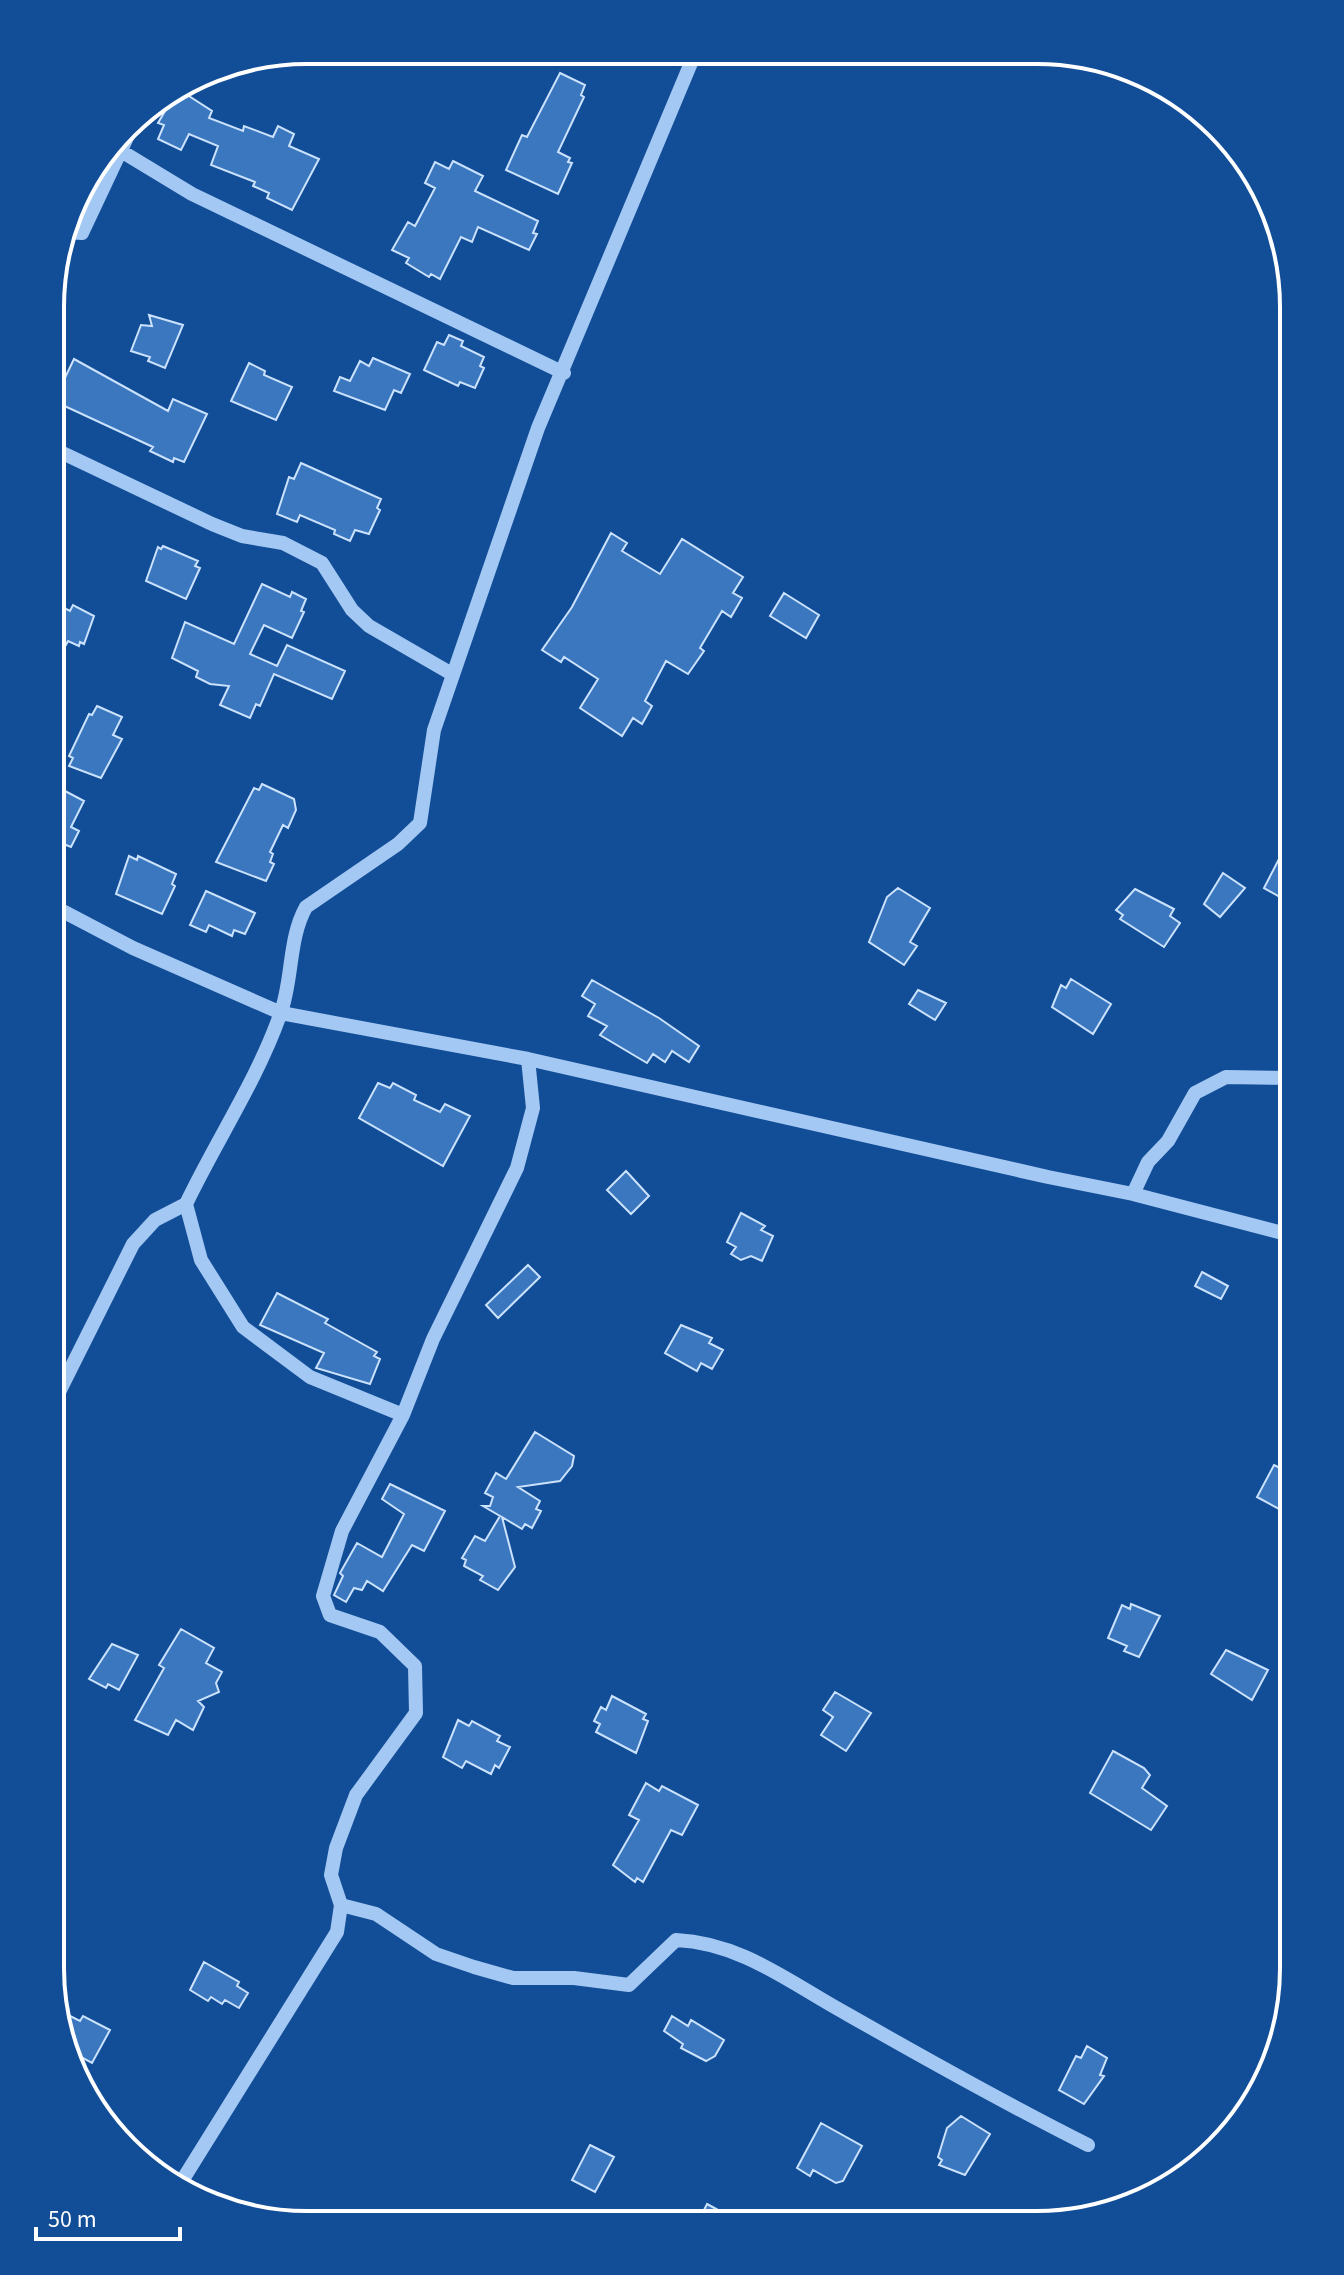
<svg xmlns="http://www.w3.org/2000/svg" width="1344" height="2275" font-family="'Source Sans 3',sans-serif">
  <rect width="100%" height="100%" fill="#124d97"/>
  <path fill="#3b77bf" stroke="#cbe2fd" stroke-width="2" d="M 560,73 L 585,85 L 581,95 L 584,97 L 558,152 L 570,158 L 568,162 L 572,163 L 558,194 L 506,170 L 522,135 L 527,137 Z
    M 178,89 L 212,111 L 209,118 L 243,131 L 244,126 L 273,137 L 278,126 L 294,134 L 289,146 L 319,159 L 292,210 L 267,198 L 269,193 L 253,186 L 255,182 L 211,165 L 218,146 L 189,134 L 181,150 L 158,139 L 164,125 L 158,123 Z
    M 453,161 L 483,176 L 475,191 L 538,221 L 533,233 L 537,234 L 529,250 L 478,227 L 472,242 L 461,237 L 440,279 L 431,274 L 429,277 L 406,263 L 409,258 L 392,250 L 408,222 L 415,226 L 435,188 L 425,183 L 435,162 L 449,169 Z
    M 149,315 L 183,325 L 165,368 L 148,361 L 150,357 L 131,351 L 141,325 L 152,326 Z
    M 449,335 L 463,341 L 461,346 L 484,357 L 480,366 L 484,368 L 475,388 L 460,382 L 458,386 L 424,370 L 437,342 L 444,345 Z
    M 373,358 L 410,374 L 401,393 L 394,390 L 385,410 L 334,391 L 340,377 L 350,381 L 360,361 L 369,366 Z
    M 74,359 L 168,411 L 173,399 L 207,414 L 184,462 L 174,458 L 173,462 L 150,451 L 153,447 L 58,403 L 65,389 L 61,386 Z
    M 249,363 L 265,371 L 264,375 L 292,387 L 276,420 L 231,401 Z
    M 301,463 L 381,499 L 377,508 L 380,510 L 369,534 L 355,530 L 350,541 L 334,534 L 335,530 L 300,515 L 297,522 L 277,514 L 289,477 L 294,479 Z
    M 611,533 L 627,543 L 622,551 L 660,574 L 682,539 L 743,577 L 733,593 L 742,598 L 731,617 L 722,611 L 700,648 L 704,651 L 688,674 L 666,661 L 645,701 L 652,706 L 642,724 L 633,718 L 622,736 L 580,708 L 598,679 L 564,657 L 561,662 L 542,650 L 572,607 Z
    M 163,546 L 198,561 L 195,566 L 200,568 L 186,599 L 146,581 L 158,547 L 161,549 Z
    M 262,584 L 290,597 L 292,592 L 306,599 L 301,611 L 304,612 L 292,638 L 264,625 L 250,654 L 277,666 L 287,645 L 345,671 L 332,699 L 274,674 L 260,706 L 256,704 L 250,718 L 220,705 L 229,686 L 210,684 L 196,677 L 198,671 L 172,658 L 185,622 L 234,644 Z
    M 784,593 L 819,615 L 806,638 L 770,616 Z
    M 52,602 L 70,611 L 73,605 L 94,616 L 84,644 L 80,642 L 79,646 L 68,641 L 66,645 L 52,639 Z
    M 97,706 L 122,717 L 113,735 L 122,739 L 101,778 L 69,766 L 73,758 L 69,756 L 89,714 L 92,715 Z
    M 262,784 L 294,799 L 296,810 L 288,828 L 283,825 L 270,852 L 273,854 L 270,862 L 274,864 L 266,881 L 216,862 L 254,788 L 259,790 Z
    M 65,791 L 84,801 L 71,827 L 79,831 L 71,847 L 51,839 L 51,796 L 59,799 Z
    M 1294,852 L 1294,905 L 1264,888 L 1280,857 Z
    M 129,856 L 137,860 L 138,856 L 176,874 L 172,884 L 175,886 L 162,914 L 116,894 Z
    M 1223,873 L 1245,888 L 1220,917 L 1204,904 Z
    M 898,888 L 930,908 L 910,942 L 917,946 L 904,965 L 869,942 L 887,897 Z
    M 1135,889 L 1174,909 L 1170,916 L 1180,923 L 1164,947 L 1120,919 L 1123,915 L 1116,910 Z
    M 206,891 L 255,913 L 245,934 L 234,930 L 232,936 L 209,925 L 206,932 L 190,925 Z
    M 1071,979 L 1111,1004 L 1093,1034 L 1052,1007 L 1061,985 L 1066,988 Z
    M 592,980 L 659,1018 L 699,1046 L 689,1062 L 672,1051 L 665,1062 L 653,1054 L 647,1063 L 600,1035 L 607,1026 L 588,1016 L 595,1004 L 582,996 Z
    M 918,990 L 946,1003 L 935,1020 L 909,1004 Z
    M 378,1083 L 390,1088 L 393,1083 L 416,1095 L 414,1100 L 440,1112 L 445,1104 L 470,1116 L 443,1166 L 359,1118 Z
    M 626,1171 L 649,1196 L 631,1214 L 607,1190 Z
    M 741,1213 L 765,1226 L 761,1230 L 773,1236 L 762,1261 L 751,1256 L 741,1260 L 731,1254 L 736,1247 L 727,1242 Z
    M 528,1265 L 540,1277 L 498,1318 L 486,1305 Z
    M 1202,1272 L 1228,1286 L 1221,1299 L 1195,1286 Z
    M 277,1293 L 328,1319 L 325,1323 L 377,1352 L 374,1356 L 380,1359 L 370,1384 L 316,1368 L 324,1353 L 260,1325 Z
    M 681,1325 L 712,1338 L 709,1343 L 723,1350 L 712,1369 L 701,1363 L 697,1371 L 665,1353 Z
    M 535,1432 L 574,1456 L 572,1466 L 560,1481 L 518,1487 L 540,1501 L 536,1509 L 541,1511 L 532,1528 L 525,1524 L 522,1529 L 502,1517 L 515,1567 L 498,1590 L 480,1580 L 483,1576 L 464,1566 L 466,1560 L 462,1558 L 475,1536 L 485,1541 L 500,1516 L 483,1506 L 490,1506 L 493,1497 L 485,1493 L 496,1473 L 506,1479 Z
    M 1274,1465 L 1294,1475 L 1294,1517 L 1257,1497 Z
    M 390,1484 L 445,1511 L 424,1551 L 412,1545 L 383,1591 L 367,1581 L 362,1590 L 354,1588 L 346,1602 L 334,1595 L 343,1576 L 340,1573 L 357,1543 L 382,1557 L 404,1514 L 382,1499 Z
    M 1131,1604 L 1160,1616 L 1139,1657 L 1124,1651 L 1127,1646 L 1108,1638 L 1122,1605 L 1130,1609 Z
    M 181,1629 L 214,1648 L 206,1663 L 222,1672 L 216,1683 L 219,1692 L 198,1701 L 204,1707 L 193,1730 L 176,1720 L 168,1735 L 135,1720 L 164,1668 L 159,1665 Z
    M 112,1644 L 138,1655 L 119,1690 L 108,1684 L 106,1688 L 89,1679 Z
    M 1226,1650 L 1268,1670 L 1252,1700 L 1211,1674 Z
    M 835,1692 L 871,1713 L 846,1751 L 821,1735 L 833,1717 L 823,1710 Z
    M 612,1696 L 646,1714 L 643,1719 L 648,1721 L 636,1753 L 596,1732 L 600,1724 L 594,1721 L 601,1707 L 606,1710 Z
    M 458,1720 L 469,1726 L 472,1721 L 500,1736 L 497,1741 L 510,1747 L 499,1768 L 495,1765 L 491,1774 L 466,1761 L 462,1768 L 443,1757 Z
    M 1113,1751 L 1144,1768 L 1150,1775 L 1142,1788 L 1167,1806 L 1151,1830 L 1090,1793 Z
    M 646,1783 L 659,1791 L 662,1786 L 698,1805 L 682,1835 L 671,1830 L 643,1882 L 637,1878 L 635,1882 L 613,1865 L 639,1820 L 629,1815 Z
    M 204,1962 L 239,1982 L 237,1986 L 248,1993 L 239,2008 L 225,2000 L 222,2004 L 211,1997 L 208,2001 L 190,1990 Z
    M 70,2016 L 80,2021 L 83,2016 L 110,2030 L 92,2063 L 66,2049 L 62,2030 Z
    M 672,2016 L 688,2026 L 691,2020 L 724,2040 L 715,2056 L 706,2061 L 681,2048 L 683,2044 L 664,2031 Z
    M 1087,2046 L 1107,2058 L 1100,2075 L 1104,2076 L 1084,2104 L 1059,2090 L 1076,2056 L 1081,2058 Z
    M 961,2116 L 990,2134 L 965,2175 L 939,2165 L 942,2160 L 938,2157 L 947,2128 Z
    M 821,2123 L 862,2146 L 843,2181 L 836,2183 L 813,2170 L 810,2176 L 797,2168 Z
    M 590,2145 L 614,2157 L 595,2192 L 572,2180 Z
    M 707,2204 L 744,2224 L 697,2224 Z"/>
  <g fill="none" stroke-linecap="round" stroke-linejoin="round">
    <path stroke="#a3c8f3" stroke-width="14" d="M 121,151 L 192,194 L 564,373
      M 65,232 L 82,233 L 138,114
      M 52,448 L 212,524 L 242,536 L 283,543 L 322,563 L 352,610 L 369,626 L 452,674
      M 51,905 L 133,948 L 281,1013 L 528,1059 L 1048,1177 L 1133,1194 L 1294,1236
      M 1133,1194 L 1148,1162 L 1168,1141 L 1195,1093 L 1226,1077 L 1294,1078
      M 403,1415 L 433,1339 L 517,1168 L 533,1108 L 528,1059
      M 51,1416 L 58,1394 L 133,1244 L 155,1220 L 186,1204
      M 341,1905 L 376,1914 L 436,1954 L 474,1967 L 513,1978 L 574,1978 L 629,1985 L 676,1940 C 742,1943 790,1983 847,2014 C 926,2059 1006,2104 1088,2145
      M 180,2184 L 337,1932 L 341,1905 L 331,1875 L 336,1848 L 356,1795 L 416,1713 L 415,1666 L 380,1632 L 330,1615 L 323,1596 L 342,1531 L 403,1415 L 310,1377 L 243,1327 L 201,1260 L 186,1204 C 216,1141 256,1082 280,1015 C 293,981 288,939 306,907 L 398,844 L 420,823 L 434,730 L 538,428 L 696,51"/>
  </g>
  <path d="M0 0H1344V2275H0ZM307 64H1037A243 243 0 0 1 1280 307V1968A243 243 0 0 1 1037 2211H307A243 243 0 0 1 64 1968V307A243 243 0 0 1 307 64Z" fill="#124d97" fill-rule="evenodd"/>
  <path fill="none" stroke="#fff" stroke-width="4" d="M307 64H1037A243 243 0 0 1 1280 307V1968A243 243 0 0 1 1037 2211H307A243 243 0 0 1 64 1968V307A243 243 0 0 1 307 64Z"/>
  <path d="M36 2227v12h144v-12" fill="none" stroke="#ffffff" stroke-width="4"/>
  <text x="48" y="2227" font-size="24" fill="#ffffff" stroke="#124d97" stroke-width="6" paint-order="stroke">50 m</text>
</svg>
